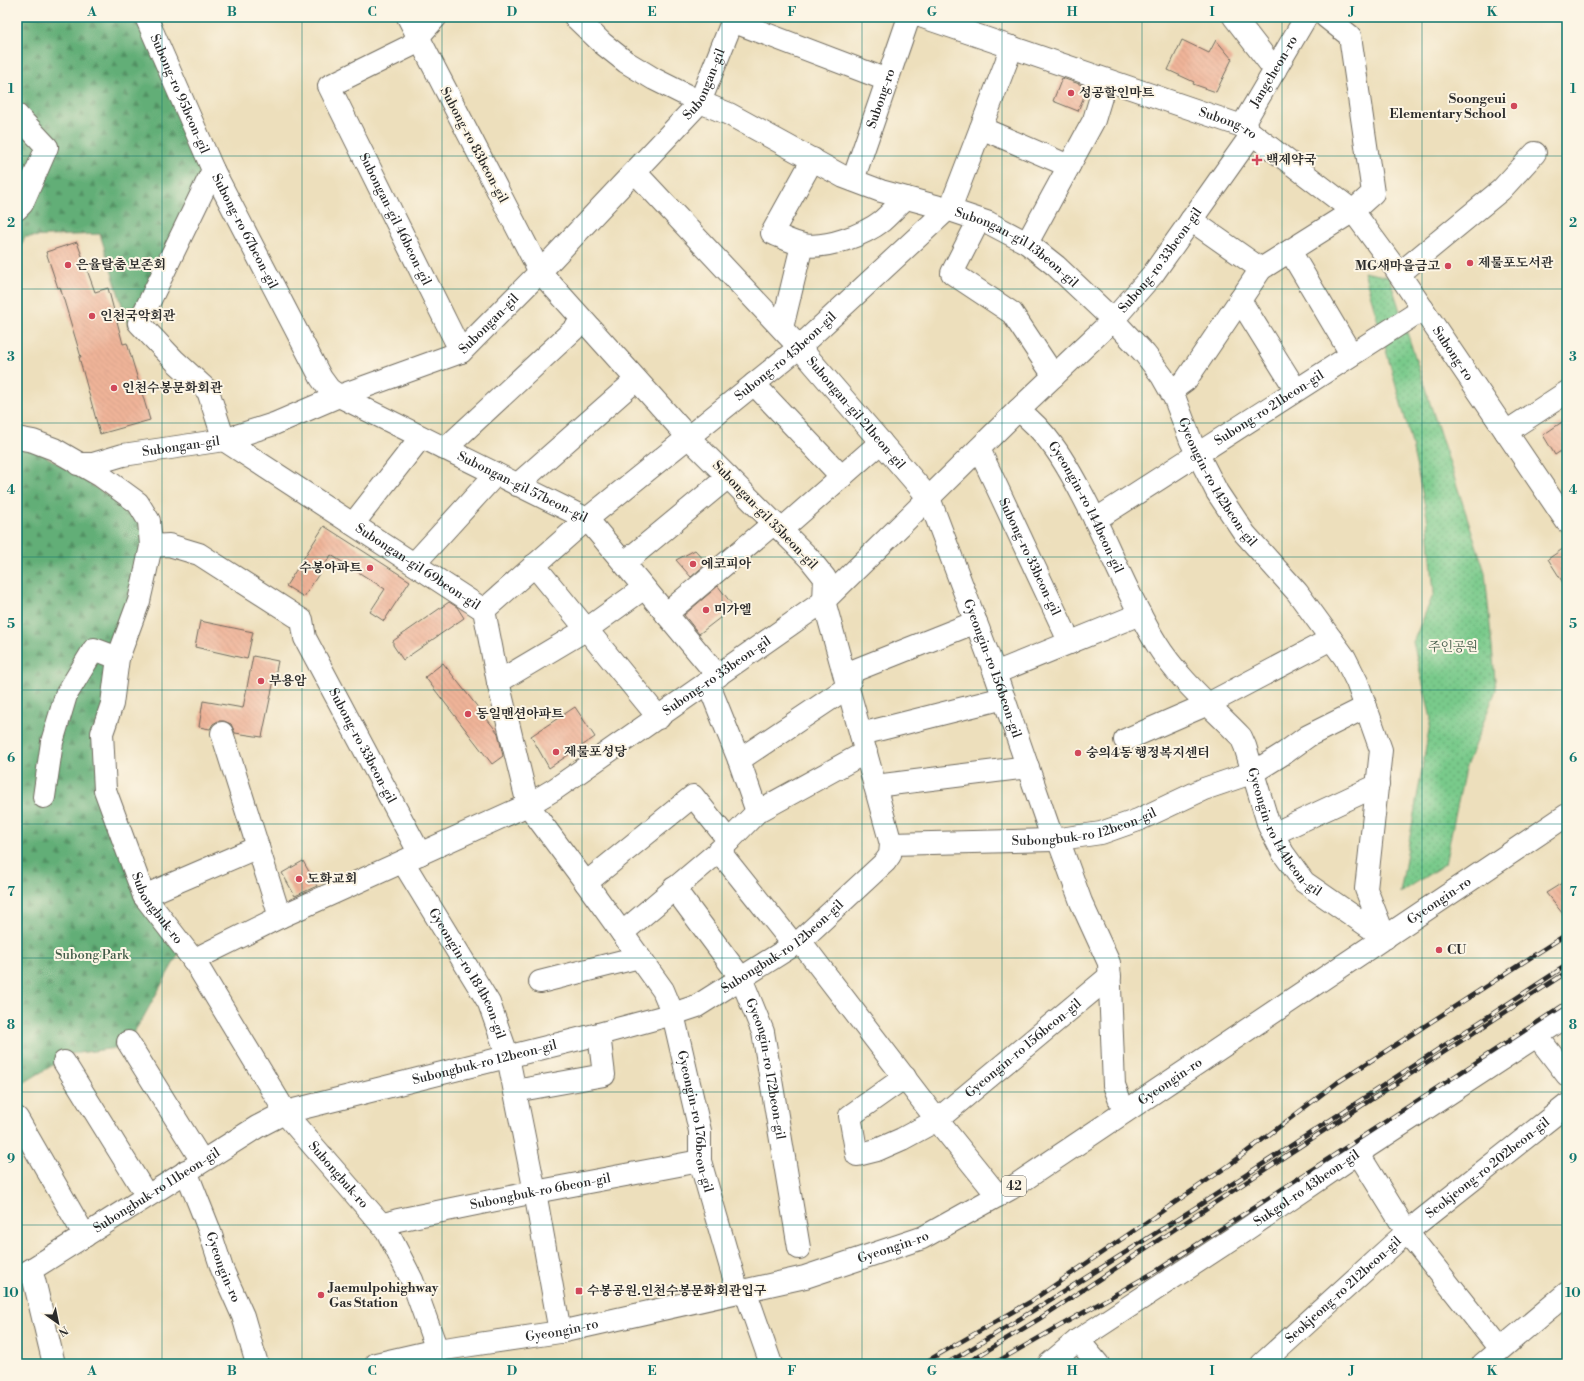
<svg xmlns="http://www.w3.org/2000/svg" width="1584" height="1381" font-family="'Libre Bodoni','Noto Serif KR',serif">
  <defs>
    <pattern id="forest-firs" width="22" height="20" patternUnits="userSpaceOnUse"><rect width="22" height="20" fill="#62ae77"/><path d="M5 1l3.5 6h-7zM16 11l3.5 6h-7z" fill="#518e62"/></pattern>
    <pattern id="park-dots" width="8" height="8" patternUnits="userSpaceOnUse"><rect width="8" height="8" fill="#79ca8b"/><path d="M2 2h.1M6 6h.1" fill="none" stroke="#63a472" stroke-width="1.8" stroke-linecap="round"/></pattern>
    <pattern id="building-back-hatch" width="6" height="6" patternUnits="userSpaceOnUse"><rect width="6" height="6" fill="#efb499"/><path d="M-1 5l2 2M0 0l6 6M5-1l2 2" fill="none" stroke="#cd9b84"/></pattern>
  </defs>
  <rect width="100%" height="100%" fill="#fcf5e5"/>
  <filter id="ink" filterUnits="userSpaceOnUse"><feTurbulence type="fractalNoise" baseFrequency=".025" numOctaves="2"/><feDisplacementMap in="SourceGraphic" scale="8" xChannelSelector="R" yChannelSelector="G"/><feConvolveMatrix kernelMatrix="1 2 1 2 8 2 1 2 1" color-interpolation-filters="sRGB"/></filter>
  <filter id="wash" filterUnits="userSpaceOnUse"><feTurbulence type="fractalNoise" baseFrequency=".012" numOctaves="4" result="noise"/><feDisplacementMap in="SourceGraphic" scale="16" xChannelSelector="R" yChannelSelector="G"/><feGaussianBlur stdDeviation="0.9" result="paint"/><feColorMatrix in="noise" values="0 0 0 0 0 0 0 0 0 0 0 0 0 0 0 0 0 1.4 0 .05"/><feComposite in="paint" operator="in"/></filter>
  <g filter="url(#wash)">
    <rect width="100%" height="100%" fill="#eddfbc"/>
    <path fill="url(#forest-firs)" stroke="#466c51" d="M 17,17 L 139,17 L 213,170 L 129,328 L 100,234 L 25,237 L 17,254 Z
      M 17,438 L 149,521 L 118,658 L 105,790 L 179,953 L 143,1018 L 124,1047 L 71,1054 L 17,1087 Z"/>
    <path fill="url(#park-dots)" stroke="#527a5b" d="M 1364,272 L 1389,277 L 1485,572 L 1496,690 L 1465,769 L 1445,864 L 1400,893 L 1431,718 L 1413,642 L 1434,593 L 1427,516 L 1410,436 Z"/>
    <g id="blocks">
      <path fill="url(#building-back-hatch)" d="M 1182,40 L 1209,53 L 1216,40 L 1232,59 L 1216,92 L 1193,84 L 1194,82 L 1168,70 Z
        M 1062,78 L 1088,87 L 1078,111 L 1053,101 Z
        M 77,242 L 95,292 L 108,288 L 123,344 L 127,343 L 150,420 L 100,434 L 79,357 L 81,357 L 60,287 L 58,288 L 46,252 Z
        M 1562,422 L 1567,430 L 1567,447 L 1555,455 L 1543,435 Z
        M 324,526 L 410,581 L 384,621 L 370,612 L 385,589 L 331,555 L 304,597 L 286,586 Z
        M 1567,546 L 1567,589 L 1548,559 Z
        M 695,550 L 707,563 L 691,577 L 676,560 Z
        M 718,586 L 734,607 L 699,634 L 684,615 Z
        M 449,602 L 457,607 L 464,618 L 403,660 L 393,645 L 393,641 Z
        M 200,621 L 253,632 L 247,659 L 195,647 Z
        M 253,656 L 278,661 L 262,737 L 235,733 L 231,724 L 224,721 L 218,721 L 213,724 L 210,729 L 199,727 L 203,701 L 243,708 Z
        M 443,663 L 498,733 L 503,756 L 492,764 L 425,677 Z
        M 575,707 L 595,737 L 549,768 L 531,736 Z
        M 303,861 L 317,886 L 295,896 L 282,873 Z
        M 1567,880 L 1567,919 L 1546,893 Z"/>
    </g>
  </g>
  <g filter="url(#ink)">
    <use href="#blocks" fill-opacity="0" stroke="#6f6a5e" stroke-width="1"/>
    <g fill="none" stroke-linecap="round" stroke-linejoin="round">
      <defs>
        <g id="minor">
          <path id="s1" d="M 146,17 L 213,170 L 321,378 L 329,389 L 339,396 L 587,519 L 718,676"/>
          <path id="s2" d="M 436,17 L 410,46 L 329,86 L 461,352"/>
          <path id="s3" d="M 575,17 L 602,43 L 626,62 L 654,79 L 700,102 L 729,114 L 844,177 L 881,191 L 947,209 L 989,223 L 1027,243 L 1056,266 L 1113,320 L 1145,354 L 1162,376 L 1175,399 L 1191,441 L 1217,492 L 1245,534 L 1297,592 L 1345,658 L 1357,682 L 1381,750 L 1366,889 L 1385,938"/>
          <path id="s4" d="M 923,17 L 1242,126 L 1353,211 L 1395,268 L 1567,522"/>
          <path d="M 1234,17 L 1275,70"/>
          <path d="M 732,21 L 887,80"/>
          <path d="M 17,115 L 47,147 L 22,204 L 17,209"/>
          <path id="s5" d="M 1242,126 L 1306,17"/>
          <path d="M 981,128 L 1069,166"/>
          <path d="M 813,159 L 772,233 C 782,237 793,243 804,245 C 826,249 864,235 882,221 C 890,214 898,205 906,198"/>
          <path id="s6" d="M 213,170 L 139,323 L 175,361 L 208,391 L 224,440 L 484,610 L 498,682 L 528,805 L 586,883 L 663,990 L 673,1014 L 700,1131 L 700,1161 L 738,1292"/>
          <path id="s7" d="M 635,172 L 799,347 L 929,498 L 995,673 L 1053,840"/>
          <path id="s8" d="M 853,180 L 909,17"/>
          <path d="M 979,220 L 952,273 L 1012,313 L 1054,376"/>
          <path d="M 1191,220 L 1261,269"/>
          <path d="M 1027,243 L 1094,120 L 1106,80"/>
          <path d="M 1290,251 L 1351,354"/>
          <path d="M 1399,274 L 1501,190 L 1535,153"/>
          <path d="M 1240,300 L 1296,390"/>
          <path d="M 782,328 L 802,245"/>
          <path d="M 754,384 L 842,477"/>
          <path d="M 1171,391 L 1186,380 L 1261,269 L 1353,211 L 1373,193 L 1350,36 L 1326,17"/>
          <path id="s9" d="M 1018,410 C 1048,432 1065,462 1082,494 C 1108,543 1127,595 1156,643 C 1178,679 1212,707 1241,737 L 1245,746 L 1269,826 L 1283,853 L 1304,882 L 1385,938"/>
          <path d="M 1506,432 L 1567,392"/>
          <path id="s10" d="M 17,438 L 33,441 L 54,449 L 101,476 L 138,503 L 149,521 L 151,546 L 144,579 L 139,601 L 118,658 L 112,704 L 102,733 L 105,790 L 144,896 L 195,962 L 289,1118 L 387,1231 L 412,1280 L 437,1350"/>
          <path d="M 445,449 L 583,321"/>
          <path id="s11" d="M 979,449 L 1070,643"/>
          <path id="s12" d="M 78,464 L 93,464 L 123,455 L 224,440 L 274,424 L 339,396 L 461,352 L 540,272 L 700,102 L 734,17"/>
          <path d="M 517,485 L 636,380"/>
          <path id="s13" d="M 1095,520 L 1423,309"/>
          <path d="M 353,524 L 421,437"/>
          <path d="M 781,530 L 881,442"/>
          <path id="s14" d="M 151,546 L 169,545 L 199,554 L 302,620 L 305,638 L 420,854"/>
          <path d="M 624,563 L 728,477"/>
          <path d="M 414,564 L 496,474"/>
          <path d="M 534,565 L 659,718"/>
          <path id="s15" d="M 484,610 L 587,519 L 796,350 L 951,206 L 1012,47"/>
          <path d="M 666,614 L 774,523"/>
          <path d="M 995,673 L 1140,614"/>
          <path d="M 498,682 L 587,629 L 644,588"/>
          <path d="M 708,683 L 739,760 L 757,812"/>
          <path d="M 222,733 L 280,917"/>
          <path d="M 861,734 L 1004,698"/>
          <path d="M 1125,740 L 1208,704 L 1331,639"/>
          <path d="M 739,760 L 848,687 L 853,671 L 976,622"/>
          <path d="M 875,786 L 1028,767"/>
          <path d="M 44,797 L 52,742 L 66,695 L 94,649 L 118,658"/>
          <path d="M 1273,834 L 1378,785"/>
          <path d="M 1058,839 L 1081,902 L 1109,963 L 1114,1085 L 1124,1112"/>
          <path id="s16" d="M 891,844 L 1053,840 L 1101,833 L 1138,820 L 1204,789 L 1254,772 L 1286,752 L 1308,736 L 1366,707"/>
          <path d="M 719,851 L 794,945"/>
          <path id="s17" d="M 403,862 L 489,1003 L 508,1057 L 535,1192 L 560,1332"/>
          <path d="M 586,883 L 693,796 L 729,841"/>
          <path id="s18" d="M 674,888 L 741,978 L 763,1032 L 799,1248"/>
          <path d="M 144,896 L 258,847"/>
          <path d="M 622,933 L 719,851 L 757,812 L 866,752"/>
          <path d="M 800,941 L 937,1120 L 998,1196"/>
          <path id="s19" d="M 193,960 L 280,917 L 528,805 L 555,789 L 824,601 L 1018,410 L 1113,320 L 1153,274 L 1252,134"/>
          <path d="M 540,982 L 639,957"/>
          <path d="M 1533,1038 L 1541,1041 L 1567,1075"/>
          <path d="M 128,1042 L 202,1161"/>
          <path d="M 64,1062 L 147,1196"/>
          <path id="s20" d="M 905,1077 L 850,1116 L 857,1155 L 877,1150 L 902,1139 L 937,1120 L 1110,976"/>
          <path d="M 515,1091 L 604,1075 L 599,1034"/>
          <path d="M 17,1118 L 85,1236"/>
          <path d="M 1358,1153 L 1407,1232 L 1500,1349"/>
          <path id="s21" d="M 186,1171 L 209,1229 L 222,1269 L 243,1316 L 257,1364"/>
          <path id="s22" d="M 382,1225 L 398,1220 L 535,1192 L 700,1161"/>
          <path id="s23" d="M 29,1271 L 257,1127 L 286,1112 L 599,1034 L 673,1014 L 697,1006 L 800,941 L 885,862 L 890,855 L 891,844 L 824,601 L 825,578 L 809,558 L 689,438 L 540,272 L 408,17"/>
          <path d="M 29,1271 L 34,1280 L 54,1364"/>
          <path d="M 745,1290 L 771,1364"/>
          <path d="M 1078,1340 L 1098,1364"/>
          <path id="s24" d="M 1049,1364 L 1078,1340 L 1241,1233 L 1358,1153 L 1567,1016"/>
          <path id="s25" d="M 1262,1364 L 1408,1231 L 1567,1105"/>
        </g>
        <g id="major">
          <path id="s26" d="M 376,1364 L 437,1350 L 560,1332 L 805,1277 L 922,1238 L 1010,1189 L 1567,815"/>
          <path d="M 1483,1364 L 1567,1293"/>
        </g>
      </defs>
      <use href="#minor" stroke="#6f6a5e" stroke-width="24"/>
      <use href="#major" stroke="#6f6a5e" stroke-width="24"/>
      <use href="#minor" stroke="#fff" stroke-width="22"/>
      <use href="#major" stroke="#fff" stroke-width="22"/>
      <defs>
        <path id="rail" d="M 922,1364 L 1030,1302 L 1228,1166 L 1338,1082 L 1567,934
          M 946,1364 C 1156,1237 1361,1099 1567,965
          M 965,1364 L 1039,1319 L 1355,1110 L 1567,972
          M 993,1364 L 1158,1270 L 1567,1003"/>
      </defs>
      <use href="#rail" stroke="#2b2b2b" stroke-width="4.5"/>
      <use href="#rail" stroke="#fcf5e5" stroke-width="3" stroke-dasharray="9" stroke-linecap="butt"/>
    </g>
  </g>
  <path fill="none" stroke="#0f766e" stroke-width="1" stroke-opacity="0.55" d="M 162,17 L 162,1364M 302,17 L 302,1364M 442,17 L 442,1364M 582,17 L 582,1364M 722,17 L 722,1364M 862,17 L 862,1364M 1002,17 L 1002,1364M 1142,17 L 1142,1364M 1282,17 L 1282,1364M 1422,17 L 1422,1364M 17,156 L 1567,156M 17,289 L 1567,289M 17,423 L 1567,423M 17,557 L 1567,557M 17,690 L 1567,690M 17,824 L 1567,824M 17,958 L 1567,958M 17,1092 L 1567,1092M 17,1225 L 1567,1225"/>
  <g fill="#d1495b" stroke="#fcf5e5" stroke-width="1.5">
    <circle cx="1071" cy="93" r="4"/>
    <circle cx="1514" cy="106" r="4"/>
    <path d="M1255 154h4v4h4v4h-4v4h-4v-4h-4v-4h4z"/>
    <circle cx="1470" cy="263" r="4"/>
    <circle cx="68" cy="265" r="4"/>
    <circle cx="1448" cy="266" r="4"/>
    <circle cx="92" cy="316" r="4"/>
    <circle cx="114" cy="388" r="4"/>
    <circle cx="693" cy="564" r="4"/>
    <circle cx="370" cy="568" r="4"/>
    <circle cx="706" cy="610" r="4"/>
    <circle cx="261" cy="681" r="4"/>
    <circle cx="468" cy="714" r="4"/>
    <circle cx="556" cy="752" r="4"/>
    <circle cx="1078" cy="753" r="4"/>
    <circle cx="299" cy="879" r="4"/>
    <circle cx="1439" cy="950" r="4"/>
    <rect x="575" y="1287" width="8" height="8" rx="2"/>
    <circle cx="321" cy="1295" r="4"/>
  </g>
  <g text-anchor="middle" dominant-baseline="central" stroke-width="4" stroke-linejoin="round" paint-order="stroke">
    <rect fill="#fcf5e5" stroke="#6a6863" stroke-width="1" x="1002" y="1176" width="24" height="20" rx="3"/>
    <g font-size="12" font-weight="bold" fill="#2b2b2b">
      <text x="1014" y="1186">42</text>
    </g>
    <g font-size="13" fill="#2b2b2b" stroke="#fcf5e5">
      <text stroke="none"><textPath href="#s5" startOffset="63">Jangcheon-ro</textPath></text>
      <text stroke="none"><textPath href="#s12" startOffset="765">Subongan-gil</textPath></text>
      <text stroke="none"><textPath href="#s1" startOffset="84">Subong-ro 95beon-gil</textPath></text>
      <text stroke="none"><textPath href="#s8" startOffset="86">Subong-ro</textPath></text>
      <text stroke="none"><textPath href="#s4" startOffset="323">Subong-ro</textPath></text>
      <text transform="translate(474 145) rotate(62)">Subong-ro 83beon-gil</text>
      <text stroke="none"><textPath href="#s2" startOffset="278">Subongan-gil 46beon-gil</textPath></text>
      <text stroke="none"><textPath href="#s1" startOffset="236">Subong-ro 67beon-gil</textPath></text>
      <text stroke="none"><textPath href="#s3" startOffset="503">Subongan-gil 13beon-gil</textPath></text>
      <text stroke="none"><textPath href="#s19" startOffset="1208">Subong-ro 33beon-gil</textPath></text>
      <text stroke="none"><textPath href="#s12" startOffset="441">Subongan-gil</textPath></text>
      <text stroke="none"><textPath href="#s4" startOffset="651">Subong-ro</textPath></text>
      <text stroke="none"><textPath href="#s15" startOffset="394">Subong-ro 45beon-gil</textPath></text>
      <text stroke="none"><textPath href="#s13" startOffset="207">Subong-ro 21beon-gil</textPath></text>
      <text stroke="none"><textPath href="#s7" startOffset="327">Subongan-gil 21beon-gil</textPath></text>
      <text stroke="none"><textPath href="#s12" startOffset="105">Subongan-gil</textPath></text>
      <text stroke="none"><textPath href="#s3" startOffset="820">Gyeongin-ro 142beon-gil</textPath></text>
      <text stroke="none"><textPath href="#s1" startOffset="632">Subongan-gil 57beon-gil</textPath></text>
      <text stroke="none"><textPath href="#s9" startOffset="120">Gyeongin-ro 144beon-gil</textPath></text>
      <text transform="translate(765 515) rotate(46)">Subongan-gil 35beon-gil</text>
      <text stroke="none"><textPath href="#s11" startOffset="119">Subong-ro 33beon-gil</textPath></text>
      <text stroke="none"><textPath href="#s6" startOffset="550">Subongan-gil 69beon-gil</textPath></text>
      <text stroke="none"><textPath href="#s7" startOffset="621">Gyeongin-ro 156beon-gil</textPath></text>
      <text stroke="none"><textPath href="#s19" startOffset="598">Subong-ro 33beon-gil</textPath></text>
      <text stroke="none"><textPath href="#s14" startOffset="312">Subong-ro 33beon-gil</textPath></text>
      <text stroke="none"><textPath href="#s16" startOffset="195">Subongbuk-ro 12beon-gil</textPath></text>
      <text stroke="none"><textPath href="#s9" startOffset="506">Gyeongin-ro 144beon-gil</textPath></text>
      <text stroke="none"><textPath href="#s26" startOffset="1179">Gyeongin-ro</textPath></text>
      <text stroke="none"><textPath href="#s10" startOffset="566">Subongbuk-ro</textPath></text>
      <text stroke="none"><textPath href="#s23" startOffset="831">Subongbuk-ro 12beon-gil</textPath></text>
      <text stroke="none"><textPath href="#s17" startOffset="129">Gyeongin-ro 184beon-gil</textPath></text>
      <text stroke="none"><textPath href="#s20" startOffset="307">Gyeongin-ro 156beon-gil</textPath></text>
      <text stroke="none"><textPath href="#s23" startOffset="507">Subongbuk-ro 12beon-gil</textPath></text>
      <text stroke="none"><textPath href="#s18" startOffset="207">Gyeongin-ro 172beon-gil</textPath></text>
      <text stroke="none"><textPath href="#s26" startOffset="855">Gyeongin-ro</textPath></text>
      <text stroke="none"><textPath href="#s6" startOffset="1194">Gyeongin-ro 176beon-gil</textPath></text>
      <text stroke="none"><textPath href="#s25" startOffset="299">Seokjeong-ro 202beon-gil</textPath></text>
      <text stroke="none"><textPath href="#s10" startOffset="890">Subongbuk-ro</textPath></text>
      <text stroke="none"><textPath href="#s24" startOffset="312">Sukgol-ro 43beon-gil</textPath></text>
      <text stroke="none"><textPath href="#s23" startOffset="151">Subongbuk-ro 11beon-gil</textPath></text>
      <text stroke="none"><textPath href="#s22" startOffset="162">Subongbuk-ro 6beon-gil</textPath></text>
      <text stroke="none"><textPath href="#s26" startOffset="531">Gyeongin-ro</textPath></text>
      <text stroke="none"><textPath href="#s21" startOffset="103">Gyeongin-ro</textPath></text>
      <text stroke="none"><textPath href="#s25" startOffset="110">Seokjeong-ro 212beon-gil</textPath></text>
      <text stroke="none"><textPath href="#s26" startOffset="189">Gyeongin-ro</textPath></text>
    </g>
    <g font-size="13" font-weight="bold" fill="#2b2b2b" stroke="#fcf5e5" text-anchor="start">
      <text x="1079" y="93">성공할인마트</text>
      <text x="1506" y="99" text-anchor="end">Soongeui<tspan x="1506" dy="15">Elementary School</tspan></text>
      <text x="1266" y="160">백제약국</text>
      <text x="1478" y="263">제물포도서관</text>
      <text x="76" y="265">은율탈춤 보존회</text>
      <text x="1440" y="266" text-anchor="end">MG새마을금고</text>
      <text x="100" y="316">인천국악회관</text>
      <text x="122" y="388">인천수봉문화회관</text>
      <text x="701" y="564">에코피아</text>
      <text x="362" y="568" text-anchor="end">수봉아파트</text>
      <text x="714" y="610">미가엘</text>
      <text x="269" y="681">부용암</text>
      <text x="476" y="714">동일맨션아파트</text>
      <text x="564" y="752">제물포성당</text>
      <text x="1086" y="753">숭의4동 행정복지센터</text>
      <text x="307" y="879">도화교회</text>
      <text x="1447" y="950">CU</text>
      <text x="329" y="1288">Jaemulpohighway<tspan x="329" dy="15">Gas Station</tspan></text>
      <text x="587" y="1291">수봉공원.인천수봉문화회관입구</text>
    </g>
    <g font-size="13" fill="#425b48" stroke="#fcf5e5">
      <text x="1453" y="647">주인공원</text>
      <text x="92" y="955">Subong Park</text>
    </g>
  </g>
  <rect width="1584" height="1381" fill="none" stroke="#fcf5e5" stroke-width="44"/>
  <g transform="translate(58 1323) rotate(147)" stroke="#fcf5e5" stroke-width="3" paint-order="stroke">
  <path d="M0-3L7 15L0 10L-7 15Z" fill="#2b2b2b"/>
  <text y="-6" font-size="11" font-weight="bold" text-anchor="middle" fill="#2b2b2b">N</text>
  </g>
  <rect x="22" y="22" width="1540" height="1337" fill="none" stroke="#0f766e" stroke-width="1.5"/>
  <g font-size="13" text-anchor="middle" font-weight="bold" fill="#0f766e">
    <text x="92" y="16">A</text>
    <text x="232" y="16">B</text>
    <text x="372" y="16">C</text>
    <text x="512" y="16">D</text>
    <text x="652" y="16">E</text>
    <text x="792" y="16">F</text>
    <text x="932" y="16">G</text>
    <text x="1072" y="16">H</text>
    <text x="1212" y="16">I</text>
    <text x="1352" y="16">J</text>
    <text x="1492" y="16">K</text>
    <text x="11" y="93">1</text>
    <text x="1573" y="93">1</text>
    <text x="11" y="227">2</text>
    <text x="1573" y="227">2</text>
    <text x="11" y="361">3</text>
    <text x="1573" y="361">3</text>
    <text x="11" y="494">4</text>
    <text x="1573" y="494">4</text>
    <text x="11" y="628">5</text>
    <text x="1573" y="628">5</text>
    <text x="11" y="762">6</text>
    <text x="1573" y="762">6</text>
    <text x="11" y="896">7</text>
    <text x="1573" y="896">7</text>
    <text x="11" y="1029">8</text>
    <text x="1573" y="1029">8</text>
    <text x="11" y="1163">9</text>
    <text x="1573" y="1163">9</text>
    <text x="11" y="1297">10</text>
    <text x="1573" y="1297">10</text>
    <text x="92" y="1375">A</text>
    <text x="232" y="1375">B</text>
    <text x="372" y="1375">C</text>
    <text x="512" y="1375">D</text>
    <text x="652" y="1375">E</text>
    <text x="792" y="1375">F</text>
    <text x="932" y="1375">G</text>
    <text x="1072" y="1375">H</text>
    <text x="1212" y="1375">I</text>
    <text x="1352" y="1375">J</text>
    <text x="1492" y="1375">K</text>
  </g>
</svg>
